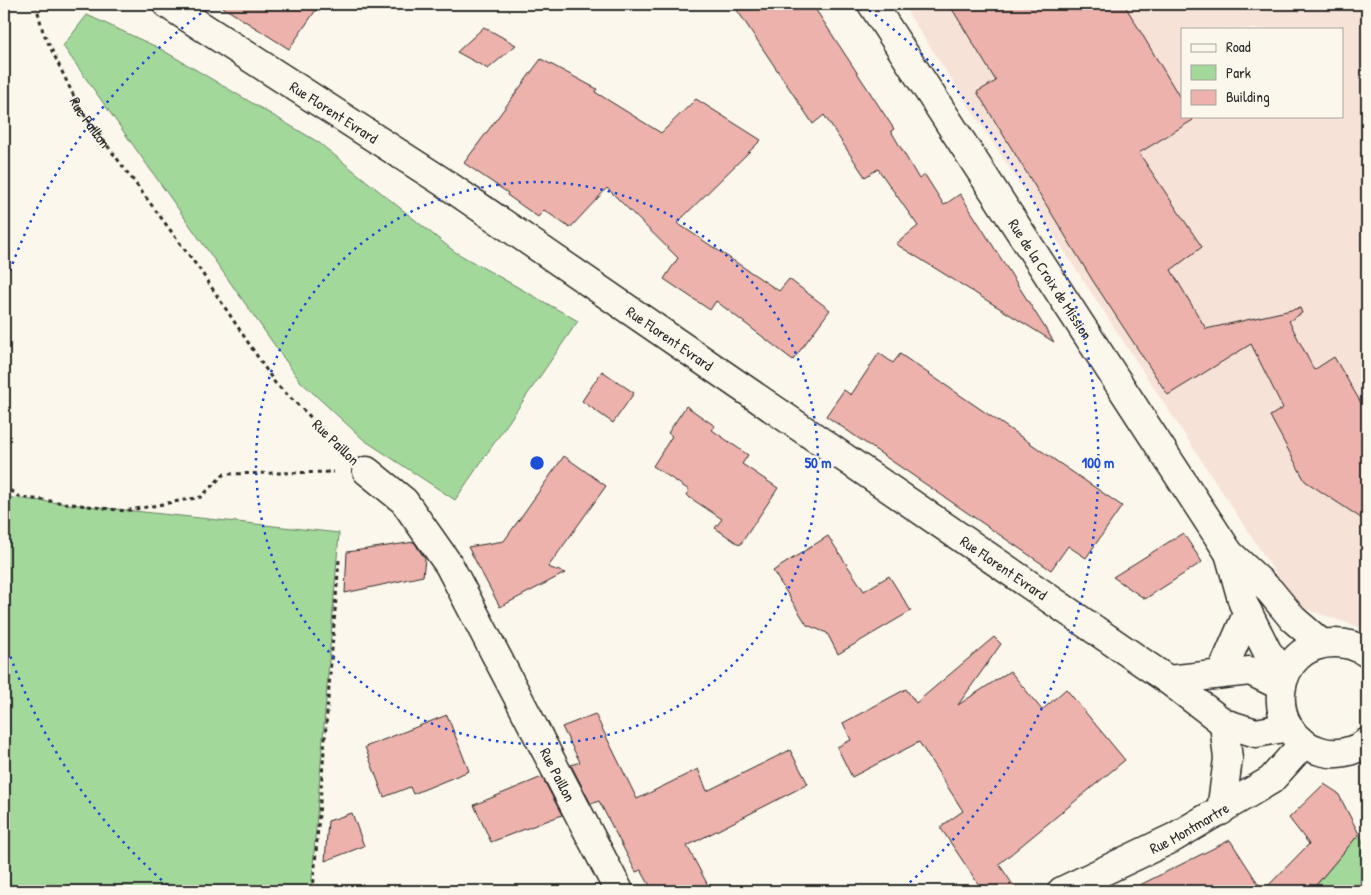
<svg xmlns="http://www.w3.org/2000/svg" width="1371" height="895" font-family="'Patrick Hand',sans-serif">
  <rect width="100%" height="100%" fill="#fbf7ec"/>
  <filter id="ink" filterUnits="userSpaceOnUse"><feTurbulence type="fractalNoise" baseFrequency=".02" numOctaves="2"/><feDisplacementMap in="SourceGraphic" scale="10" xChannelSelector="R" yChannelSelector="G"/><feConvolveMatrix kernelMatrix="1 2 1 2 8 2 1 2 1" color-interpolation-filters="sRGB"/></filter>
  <g filter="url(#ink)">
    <path fill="#f7e2d8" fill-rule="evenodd" d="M 902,4 L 1367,4 L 1367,630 L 1297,606 ZM 1182,29 L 1342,29 L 1342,116 L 1182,116 Z"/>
    <path fill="#a3d89b" stroke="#678263" d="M 87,15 L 159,48 L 318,142 L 455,252 L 578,321 L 455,500 L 364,440 L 300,381 L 63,46 Z
      M 4,497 L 339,533 L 311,891 L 4,891 Z
      M 1359,834 L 1367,850 L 1367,891 L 1311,891 Z"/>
    <path fill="#edb2ab" stroke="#2b2b2b" d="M 218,4 L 320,4 L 289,49 Z
      M 733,4 L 812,4 L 894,129 L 891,131 L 919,179 L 925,175 L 944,205 L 960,194 L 1054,342 L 896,244 L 918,226 L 878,169 L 865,177 L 824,115 L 813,124 Z
      M 949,4 L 1124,4 L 1182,101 L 1182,116 L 1191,116 L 1193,120 L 1139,153 L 1202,247 L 1171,270 L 1206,329 L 1300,308 L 1302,313 L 1289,321 L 1314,370 L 1334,357 L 1367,413 L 1367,522 L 1305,481 L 1270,416 L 1283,408 L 1251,344 L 1168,395 L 1093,281 L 977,92 L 996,81 Z
      M 484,27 L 516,45 L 488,69 L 457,52 Z
      M 541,59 L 597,89 L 595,92 L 661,133 L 696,99 L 761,140 L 677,223 L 779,291 L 789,279 L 830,310 L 793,360 L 716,301 L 710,310 L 664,279 L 678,258 L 607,188 L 570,228 L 544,210 L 538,217 L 507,195 L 508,193 L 464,163 Z
      M 879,353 L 893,363 L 900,354 L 1122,506 L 1086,558 L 1068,546 L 1051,570 L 826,416 L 844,390 L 851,395 Z
      M 602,371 L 634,393 L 613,423 L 582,401 Z
      M 686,406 L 715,426 L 712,430 L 748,455 L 742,464 L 778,488 L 740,545 L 715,528 L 722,519 L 686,495 L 689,490 L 653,466 L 672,436 L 668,433 Z
      M 564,456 L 606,486 L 548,567 L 565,573 L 500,607 L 468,547 L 504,541 Z
      M 1183,533 L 1202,562 L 1145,599 L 1113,577 Z
      M 828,536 L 864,591 L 889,576 L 911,611 L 838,654 L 827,633 L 807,625 L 773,571 Z
      M 414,542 L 425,559 L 423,576 L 345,593 L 347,552 Z
      M 994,637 L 1001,644 L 958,705 L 1010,671 L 1042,710 L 1066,689 L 1125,760 L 999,864 L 1017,891 L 983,891 L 940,827 L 963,811 L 919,742 L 852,777 L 837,747 L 851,740 L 843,723 L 906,689 L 916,703 Z
      M 595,714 L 637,799 L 698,769 L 707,791 L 790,750 L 808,784 L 687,846 L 711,891 L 653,891 L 641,870 L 636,872 L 599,801 L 591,804 L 571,765 L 580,762 L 562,727 Z
      M 447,715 L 469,771 L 413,794 L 410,787 L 384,797 L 365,747 Z
      M 542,777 L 562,815 L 491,842 L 474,805 Z
      M 1324,784 L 1338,793 L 1359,834 L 1311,891 L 1128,891 L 1230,840 L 1263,891 L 1309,844 L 1289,818 Z
      M 352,813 L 364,846 L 325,861 L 328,821 Z"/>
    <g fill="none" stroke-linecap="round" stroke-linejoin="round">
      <defs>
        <g id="street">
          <path id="s2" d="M 367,471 L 404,501 L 449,565 L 619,891"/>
          <path d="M 1221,811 L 1228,759 L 1224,723"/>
          <path id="s3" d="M 1062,891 L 1173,838 L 1271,780 L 1304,743"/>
        </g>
        <g id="secondary">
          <path id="s4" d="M 167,4 L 443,182 L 1168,680 L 1224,723 L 1256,733 L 1288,727"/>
          <path id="s5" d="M 872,4 L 1229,553 L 1270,591 L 1293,619 L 1322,644"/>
          <path d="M 1229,553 L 1243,603 L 1267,651 L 1285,675"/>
          <path d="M 1367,653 C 1357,646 1347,643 1335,643 C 1272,642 1260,733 1320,751 C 1336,756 1354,752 1367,742"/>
          <path d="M 1221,674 L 1248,612"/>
          <path d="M 1168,680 L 1250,671 L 1281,686"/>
        </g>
      </defs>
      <use href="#street" stroke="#2b2b2b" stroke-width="31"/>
      <use href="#secondary" stroke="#2b2b2b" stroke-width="31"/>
      <g stroke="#2b2b2b" stroke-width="3" stroke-dasharray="4 4" stroke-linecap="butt">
        <path id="s1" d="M 36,4 L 43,32 L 80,109 L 200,270 L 275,383 L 344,449"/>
        <path d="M 4,486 L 20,497 L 125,511 L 201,497 L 224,474 L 334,472"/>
        <path d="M 313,891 L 339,560"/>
      </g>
      <use href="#street" stroke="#fbf7ec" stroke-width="28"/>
      <use href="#secondary" stroke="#fbf7ec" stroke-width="28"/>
    </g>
  </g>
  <g fill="none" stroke="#1d4ed8" stroke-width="2.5" stroke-dasharray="2.5 5">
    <circle cx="537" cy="463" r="281"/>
    <path d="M173 890A561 561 0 0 1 5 641M5 285A561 561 0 0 1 211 6M863 6A561 561 0 0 1 901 890"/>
  </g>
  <g text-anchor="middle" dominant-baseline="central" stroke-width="5" stroke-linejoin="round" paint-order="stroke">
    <g font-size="15" fill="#2b2b2b" stroke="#fbf7ec">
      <text stroke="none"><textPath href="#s4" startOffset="199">Rue Florent Evrard</textPath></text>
      <text stroke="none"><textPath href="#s1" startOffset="131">Rue Paillon</textPath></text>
      <text stroke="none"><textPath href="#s5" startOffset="328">Rue de la Croix de Mission</textPath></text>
      <text stroke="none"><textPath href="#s4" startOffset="604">Rue Florent Evrard</textPath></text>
      <text transform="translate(336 442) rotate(44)">Rue Paillon</text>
      <text stroke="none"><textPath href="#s4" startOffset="1009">Rue Florent Evrard</textPath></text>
      <text stroke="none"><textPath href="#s2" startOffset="362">Rue Paillon</textPath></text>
      <text stroke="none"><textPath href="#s3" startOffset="142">Rue Montmartre</textPath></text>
    </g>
  </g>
  <circle cx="537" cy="463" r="8" fill="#1d4ed8" stroke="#fbf7ec" stroke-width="2.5"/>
  <g font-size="15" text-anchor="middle" font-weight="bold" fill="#1d4ed8" stroke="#fbf7ec" stroke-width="5" stroke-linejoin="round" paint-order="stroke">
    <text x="818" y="468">50 m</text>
    <text x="1098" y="468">100 m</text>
  </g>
  <rect width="1371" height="895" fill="none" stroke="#fbf7ec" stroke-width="20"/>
  <rect x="10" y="10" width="1351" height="875" fill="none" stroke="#2b2b2b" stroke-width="2" filter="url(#ink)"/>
  <rect x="1181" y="28" width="162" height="90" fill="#fbf7ec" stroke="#a8a59f"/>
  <rect x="1191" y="44" width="25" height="8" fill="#fbf7ec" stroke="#a8a59f"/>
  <text x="1226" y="52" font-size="15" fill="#2b2b2b">Road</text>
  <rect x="1191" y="65" width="25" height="15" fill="#a3d89b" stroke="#a8a59f"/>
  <text x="1226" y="78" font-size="15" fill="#2b2b2b">Park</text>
  <rect x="1191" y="90" width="25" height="15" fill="#edb2ab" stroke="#a8a59f"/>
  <text x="1226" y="102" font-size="15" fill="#2b2b2b">Building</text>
</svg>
